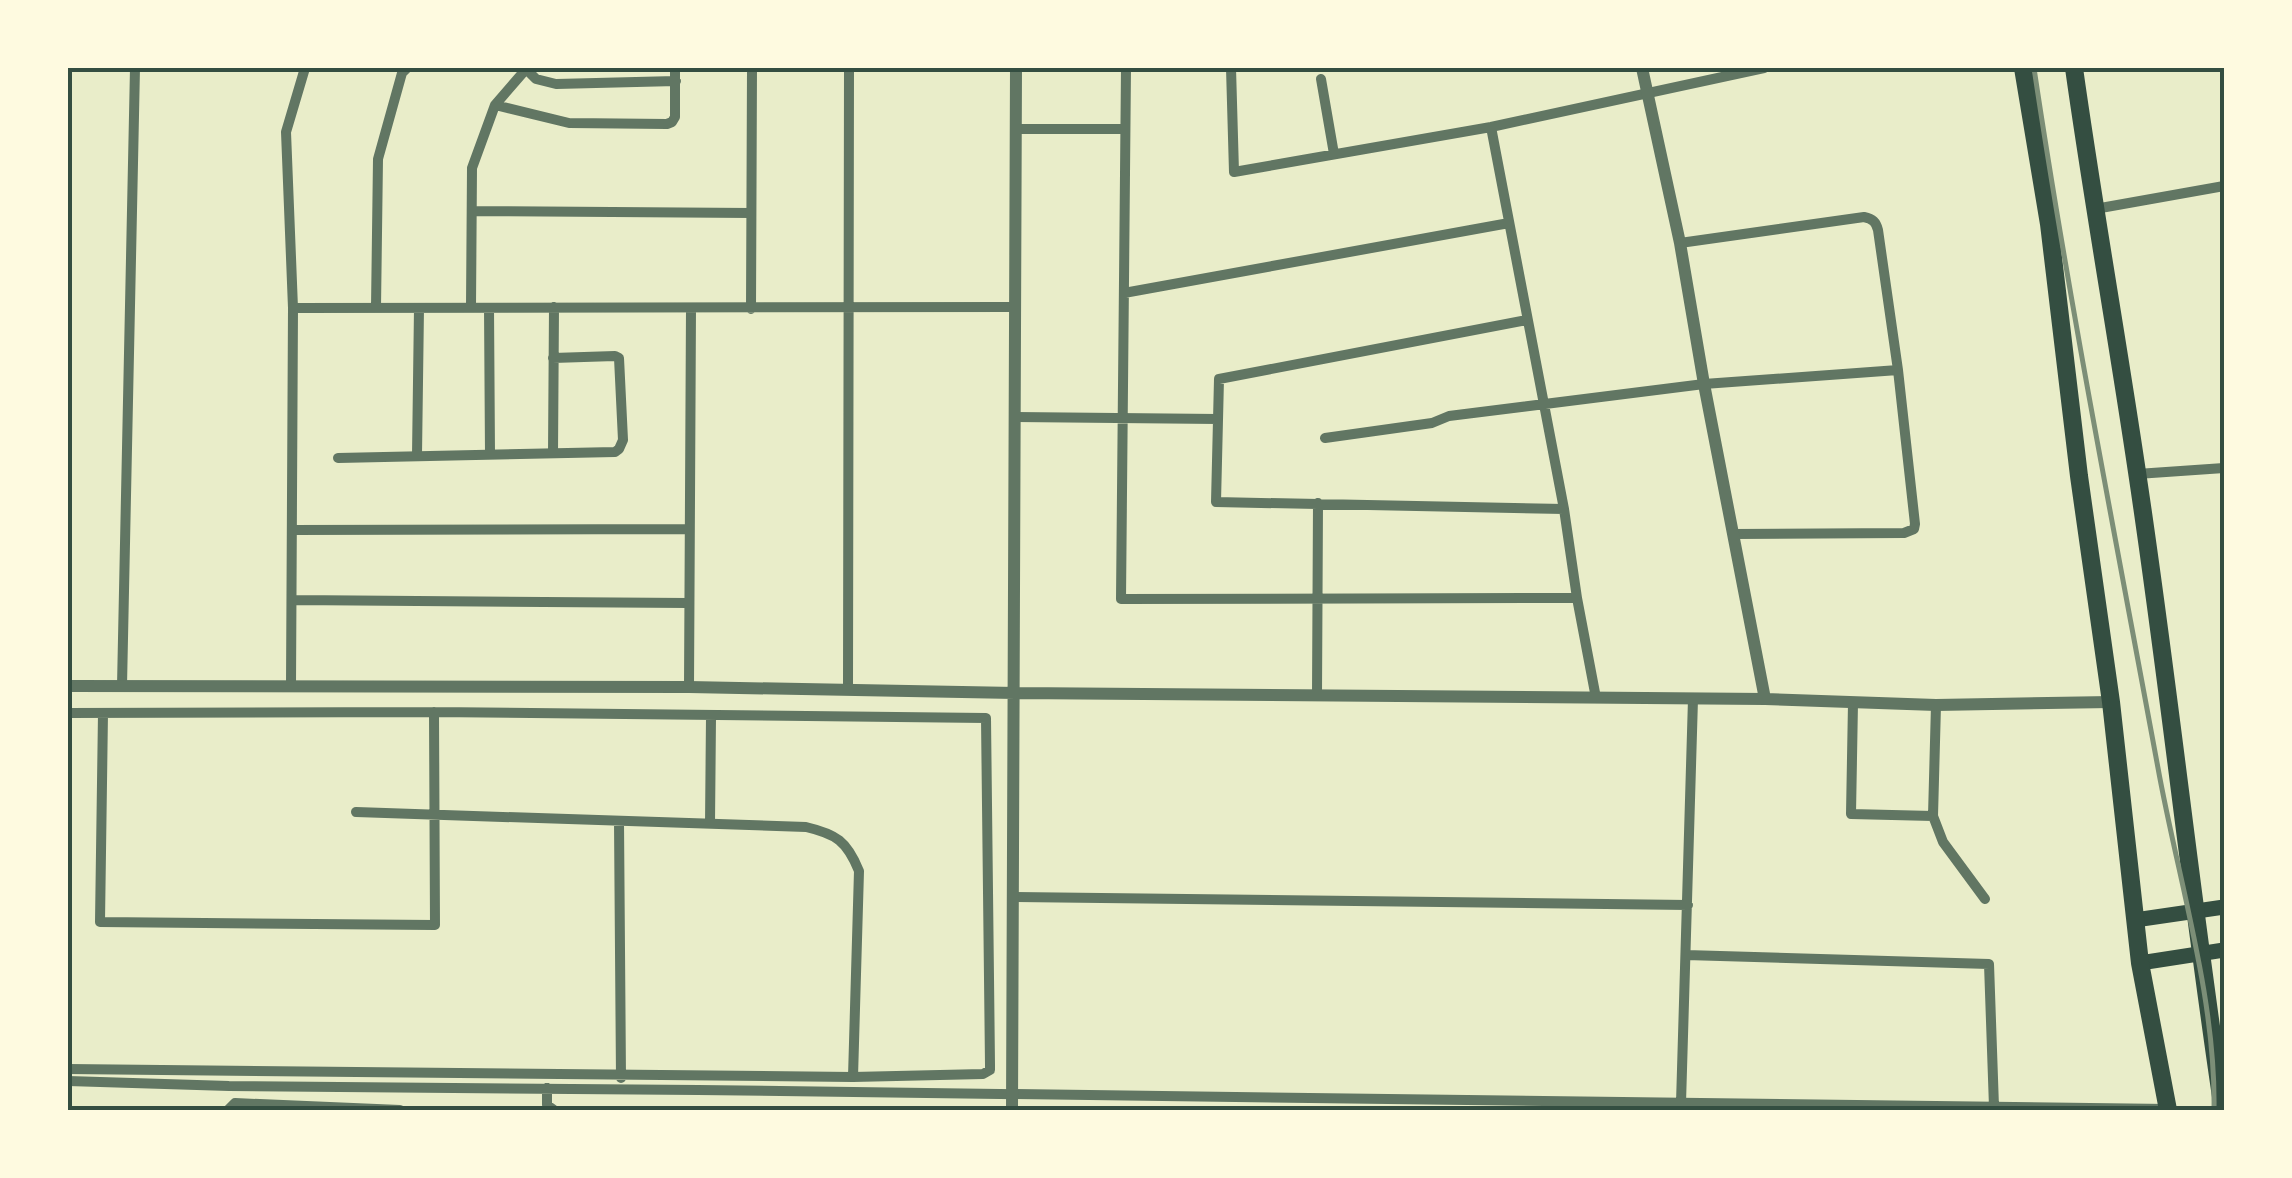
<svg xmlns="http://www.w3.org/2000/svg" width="2292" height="1178" font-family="'DM Sans',sans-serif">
  <rect width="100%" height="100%" fill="#e9edc9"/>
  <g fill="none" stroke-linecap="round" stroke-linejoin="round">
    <path stroke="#617663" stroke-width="10" d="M 1126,68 L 1121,599 L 1577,598
      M 1231,68 L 1234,172 L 1491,127 L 1764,68
      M 526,69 L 536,79 L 556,84 L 676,81
      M 1321,79 L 1334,154
      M 495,105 L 569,123 L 667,124 L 672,122 L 675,117 L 675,68
      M 1491,127 L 1564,509 L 1577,598 L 1596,698
      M 1017,129 L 1125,129
      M 2095,209 L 2224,186
      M 472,211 L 751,213
      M 1680,243 L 1864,217 C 1873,219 1876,222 1878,230 L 1898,370 L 1915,524 L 1914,529 L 1904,533 L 1734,534
      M 1124,293 L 1509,223
      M 471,307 L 472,168 L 495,105 L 527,68
      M 293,308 L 1016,307
      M 376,308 L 378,159 L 402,73 L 407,68
      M 489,308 L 490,454
      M 751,309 L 752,68
      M 1527,320 L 1219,379 L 1216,502 L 1564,509
      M 1014,417 L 1218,419
      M 1325,438 L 1432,423 L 1449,416 L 1704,384 L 1898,370
      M 553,453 L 554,307
      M 417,455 L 419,308
      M 338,458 L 615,452 L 619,449 L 623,440 L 619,358 L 615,356 L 553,358
      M 2137,474 L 2224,468
      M 293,530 L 689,529
      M 293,600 L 688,603
      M 122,686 L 135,68
      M 291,686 L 293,308 L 286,132 L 305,68
      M 689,687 L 691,308
      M 848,689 L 849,68
      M 1317,696 L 1318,503
      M 1853,703 L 1851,814 L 1933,816 L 1936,705
      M 68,713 L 434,712 L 986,718 L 990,1065 L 990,1070 L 983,1074 L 853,1077 L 68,1069
      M 103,713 L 100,922 L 435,925 L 434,712
      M 356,812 L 806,827 C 836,834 847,841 859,871 L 853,1077
      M 1933,816 L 1943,842 L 1985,899
      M 619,822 L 621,1078
      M 710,824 L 711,717
      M 1012,897 L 1688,905
      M 1686,955 L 1989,964 L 1994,1107
      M 68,1081 L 229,1086 L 698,1090 L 2168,1109
      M 547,1088 L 547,1105 L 554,1110
      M 1681,1103 L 1693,699
      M 228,1110 L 235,1103 L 400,1110"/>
    <path stroke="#617663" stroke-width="12" d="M 1642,68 L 1680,243 L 1704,384 L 1765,699
      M 68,686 L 689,687 L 1015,693 L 1765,699 L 1936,705 L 2111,702
      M 1012,1110 L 1016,68"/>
    <path stroke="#344e41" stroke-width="15" d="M 2135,920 L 2224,907
      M 2140,963 L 2224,950"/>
    <path stroke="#344e41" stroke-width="18" d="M 2023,68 L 2049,224 L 2079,476 L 2111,702 L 2140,963 L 2168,1110
      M 2074,68 C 2093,203 2117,337 2137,472 C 2169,684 2191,898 2223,1110"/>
    <path stroke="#7c8e77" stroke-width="5" d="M 2034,68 C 2069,302 2115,535 2158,768 C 2178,879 2216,998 2214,1110"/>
  </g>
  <rect width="2292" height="1178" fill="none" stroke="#fefae0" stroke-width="140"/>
  <rect x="70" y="70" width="2152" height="1038" fill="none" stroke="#344e41" stroke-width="4"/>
</svg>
